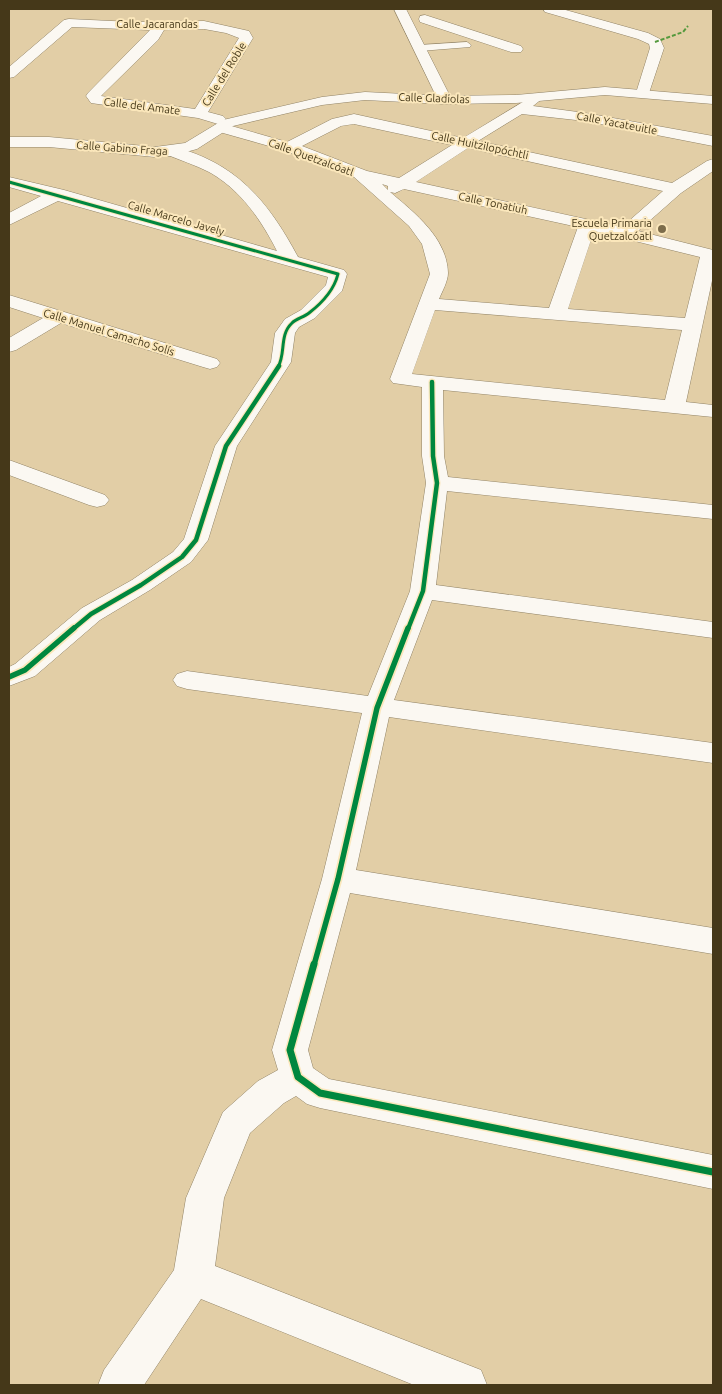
<svg xmlns="http://www.w3.org/2000/svg" width="722" height="1394" font-family="Ubuntu,sans-serif">
  <rect width="100%" height="100%" fill="#e2cea6"/>
  <g fill="none" stroke-linecap="round" stroke-linejoin="round">
    <defs>
      <path id="lane" d="M 467,42 L 471,45 L 470,47 L 420,51 L 416,48 L 420,45 Z"/>
      <path id="street" d="M 394,9 L 406,9 L 452,100 L 450,103 L 440,103 L 438,100 Z
        M 543,9 L 562,9 L 648,33 L 660,39 L 664,48 L 648,96 L 643,97 L 636,93 L 650,48 L 649,44 L 638,39 L 545,12 Z
        M 425,15 L 521,46 L 523,49 L 521,52 L 511,52 L 420,22 L 419,19 L 420,16 Z
        M 69,19 L 133,22 L 204,21 L 249,31 L 253,38 L 208,112 L 223,116 L 226,119 L 218,124 L 198,118 L 91,103 L 86,96 L 88,93 L 150,30 L 72,27 L 14,77 L 9,78 L 9,67 L 64,20 ZM 204,29 L 226,33 L 239,38 L 195,109 L 101,96 L 158,40 L 164,30 Z
        M 536,94 L 543,98 L 533,106 L 585,113 L 713,136 L 713,146 L 585,121 L 522,114 L 478,141 L 672,183 L 707,161 L 713,159 L 713,171 L 681,193 L 638,231 L 713,250 L 713,276 L 686,402 L 713,405 L 713,417 L 443,390 L 444,456 L 448,477 L 713,505 L 713,519 L 447,491 L 436,585 L 713,622 L 713,638 L 432,600 L 394,700 L 713,743 L 713,763 L 389,717 L 356,870 L 713,928 L 713,954 L 350,893 L 308,1050 L 313,1068 L 329,1079 L 713,1155 L 713,1189 L 320,1108 L 307,1104 L 296,1096 L 284,1103 L 250,1133 L 224,1198 L 215,1266 L 481,1370 L 487,1385 L 414,1385 L 201,1299 L 144,1385 L 98,1385 L 104,1370 L 174,1270 L 186,1198 L 223,1112 L 258,1081 L 278,1070 L 272,1050 L 322,879 L 362,713 L 187,689 L 177,686 L 173,680 L 177,674 L 187,671 L 368,696 L 410,591 L 426,483 L 422,456 L 422,387 L 393,383 L 390,379 L 430,274 L 422,244 L 409,226 L 354,177 L 283,150 L 216,131 L 213,128 L 221,123 L 287,142 L 332,119 L 354,114 L 463,138 ZM 354,124 L 452,145 L 399,178 L 367,171 L 302,146 L 341,126 ZM 468,148 L 663,191 L 622,227 L 416,182 ZM 382,184 L 388,186 L 388,190 ZM 404,189 L 578,227 L 549,308 L 439,299 C 442,292 448,281 448,273 C 447,238 415,213 390,192 L 395,193 ZM 594,231 L 700,257 L 685,318 L 568,309 ZM 435,310 L 682,330 L 665,400 L 412,374 Z
        M 171,146 C 236,162 268,201 298,257 L 344,270 L 347,274 L 342,291 L 315,318 L 299,327 L 295,333 L 291,362 L 237,446 L 208,540 L 191,562 L 150,590 L 100,620 L 35,676 L 9,686 L 9,667 L 15,664 L 82,608 L 132,580 L 173,552 L 184,539 L 215,446 L 271,362 L 275,333 L 285,319 L 301,310 L 326,285 L 328,277 L 58,201 L 9,225 L 9,213 L 41,196 L 9,187 L 9,177 L 64,190 L 277,251 C 261,220 241,190 209,172 C 195,165 180,160 165,154 L 163,151 Z
        M 9,295 L 217,359 L 220,363 L 217,367 L 210,369 L 203,367 L 61,323 L 16,350 L 9,352 L 9,338 L 43,318 L 9,307 Z
        M 9,460 L 105,495 L 109,500 L 105,505 L 97,507 L 89,505 L 9,475 Z"/>
      <path id="secondary" d="M 605,87 L 713,96 L 713,104 L 605,95 L 516,103 L 445,104 L 365,100 L 322,105 L 233,126 L 197,149 L 171,156 L 155,157 L 49,147 L 9,147 L 9,137 L 49,137 L 155,147 L 185,143 L 223,120 L 322,97 L 365,92 L 445,96 L 516,95 Z"/>
    </defs>
    <use href="#lane" stroke="#918366" stroke-width="1"/>
    <use href="#street" stroke="#918366" stroke-width="1"/>
    <use href="#secondary" stroke="#918366" stroke-width="1"/>
    <use href="#lane" fill="#fbf8f2" fill-rule="evenodd"/>
    <use href="#street" fill="#fbf8f2" fill-rule="evenodd"/>
    <use href="#secondary" fill="#fbf8f2" fill-rule="evenodd"/>
    <path stroke="#53993c" stroke-width="2" stroke-dasharray="4 2" stroke-linecap="butt" d="M 655,42 L 683,32 L 688,26"/>
    <defs>
      <path id="cycleway-far3" d="M 9,182 L 338,274 C 334,290 322,303 309,313 C 304,317 296,319 292,323 C 279,335 286,354 278,367"/>
      <path id="cycleway-far2" d="M 73,629 L 91,614 L 141,585 L 182,557 L 196,540 L 226,446 L 279,366
        M 408,629 L 423,591 L 437,483 L 433,456 L 432,382"/>
      <path id="cycleway-far1" d="M 9,677 L 25,670 L 74,628
        M 314,965 L 338,879 L 377,708 L 408,628"/>
      <path id="cycleway" d="M 314,964 L 290,1050 L 298,1077 L 320,1093 L 713,1172"/>
    </defs>
    <use href="#cycleway-far3" stroke="#fbe7bb" stroke-width="5"/>
    <use href="#cycleway-far2" stroke="#fbe7bb" stroke-width="7"/>
    <use href="#cycleway-far1" stroke="#fbe7bb" stroke-width="9"/>
    <use href="#cycleway" stroke="#fbe7bb" stroke-width="10"/>
    <use href="#cycleway-far3" stroke="#00873e" stroke-width="3"/>
    <use href="#cycleway-far2" stroke="#00873e" stroke-width="4.5"/>
    <use href="#cycleway-far1" stroke="#00873e" stroke-width="5.5"/>
    <use href="#cycleway" stroke="#00873e" stroke-width="7"/>
  </g>
  <circle fill="#7c6c4a" stroke="#fbe7bb" stroke-width="2" cx="662" cy="229" r="5"/>
  <g text-anchor="middle" dominant-baseline="central" stroke-width="4" stroke-linejoin="round" paint-order="stroke">
    <g font-size="11" fill="#453819" stroke="#fbe7bb">
      <text x="157" y="24">Calle Jacarandas</text>
      <text transform="translate(224 74) rotate(-58)">Calle del Roble</text>
      <text transform="translate(434 98) rotate(2)">Calle Gladiolas</text>
      <text transform="translate(142 106) rotate(7)">Calle del Amate</text>
      <text transform="translate(617 123) rotate(11)">Calle Yacateuitle</text>
      <text transform="translate(480 145) rotate(12)">Calle Huitzilopóchtli</text>
      <text transform="translate(122 148) rotate(4)">Calle Gabino Fraga</text>
      <text transform="translate(311 157) rotate(20)">Calle Quetzalcóatl</text>
      <text transform="translate(493 203) rotate(12)">Calle Tonatiuh</text>
      <text transform="translate(176 218) rotate(16)">Calle Marcelo Javely</text>
      <text transform="translate(109 332) rotate(17)">Calle Manuel Camacho Solís</text>
    </g>
    <g font-size="11" fill="#453819" stroke="#fbe7bb" text-anchor="end">
      <text x="652" y="223">Escuela Primaria<tspan x="652" dy="13">Quetzalcóatl</tspan></text>
    </g>
  </g>
  <rect width="722" height="1394" fill="none" stroke="#453819" stroke-width="20"/>
</svg>
